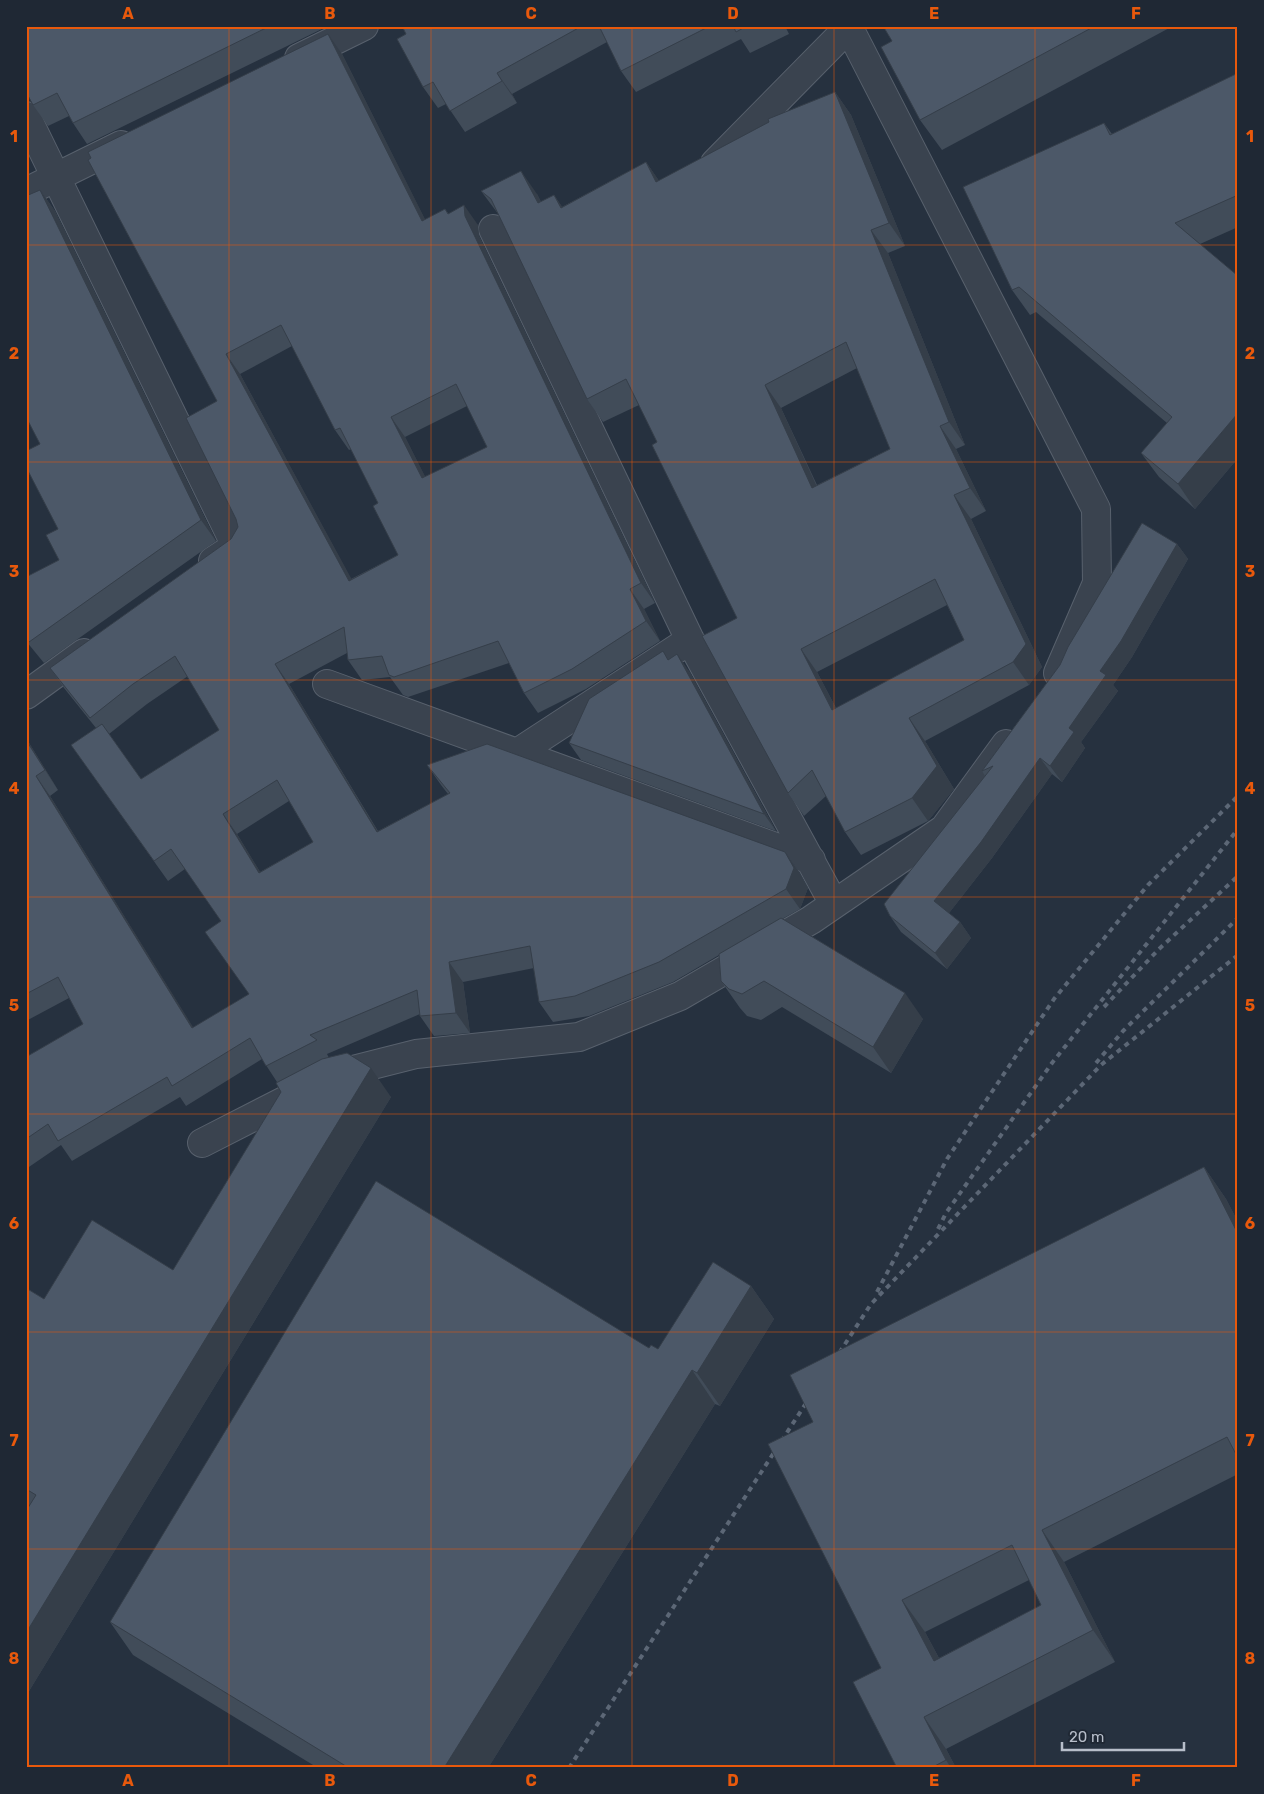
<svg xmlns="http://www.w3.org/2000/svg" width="1264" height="1794" font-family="Rubik,sans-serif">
  <rect width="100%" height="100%" fill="#26313f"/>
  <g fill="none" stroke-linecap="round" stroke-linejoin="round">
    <defs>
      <path id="minor" d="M 848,26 L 1096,509 L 1097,583 L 1058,673
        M 299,58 L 364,26
        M 26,116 L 236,546 L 213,561
        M 715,163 L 849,27
        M 26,192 L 121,145
        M 493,229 L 690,640 L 834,904
        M 327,684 L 811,860
        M 26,695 L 84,653
        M 517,753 L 690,640
        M 202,1143 L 337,1074 L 416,1054 L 579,1037 L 680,996 L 811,920 L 944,829 L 1006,744"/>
    </defs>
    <use href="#minor" stroke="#58616d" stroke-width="30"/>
    <use href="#minor" stroke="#3a434f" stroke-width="28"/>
    <path stroke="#5c6776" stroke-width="4" stroke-dasharray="5 5" stroke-linecap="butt" d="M 1104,1007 L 1159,949 L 1238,876
      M 1096,1063 L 1123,1031 L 1238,918
      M 938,1229 L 946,1213 L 1052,1063 L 1238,829
      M 877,1292 L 947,1159 L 1054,999 L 1148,885 L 1238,796
      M 834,1361 L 871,1304 L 1101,1065 L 1238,955
      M 569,1768 L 812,1394"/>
  </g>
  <path fill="#414c59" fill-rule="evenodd" d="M 26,26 L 328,26 L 87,144 L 73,123 L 69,116 L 48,126 L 33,105 Z
    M 402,26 L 785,26 L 789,34 L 750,53 L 741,39 L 636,92 L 621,71 L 607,42 L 512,94 L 517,103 L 465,132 L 446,104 L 438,108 L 423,87 L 406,34 Z
    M 883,26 L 1173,26 L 942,150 L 920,120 L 892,41 Z
    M 342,54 L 425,220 L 445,209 L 448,213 L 478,225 L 479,236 L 655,603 L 644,609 L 660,641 L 586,689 L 538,713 L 524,693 L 509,663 L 408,697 L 403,695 L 390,677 L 362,680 L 348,660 L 347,653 L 289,684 L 378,831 L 448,794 L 441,785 L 427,765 L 785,852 L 799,872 L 808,888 L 800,909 L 782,919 L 923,1019 L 891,1073 L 782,1007 L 761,1020 L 747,1016 L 740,1008 L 721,981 L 719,955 L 673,982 L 589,1016 L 553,1022 L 539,1002 L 534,968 L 463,982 L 470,1033 L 434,1036 L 420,1016 L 420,1014 L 327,1054 L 329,1058 L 391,1097 L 26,1696 L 26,1511 L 29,1507 L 26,1505 L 26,1288 L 44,1299 L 173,1270 L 281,1092 L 277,1082 L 262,1059 L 186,1106 L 180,1097 L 72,1161 L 61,1145 L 26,1169 L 26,1057 L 83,1024 L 69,998 L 26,1021 L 26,738 L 58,790 L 50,796 L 193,1028 L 249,994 L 221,921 L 185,869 L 168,881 L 71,745 L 96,728 L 64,688 L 50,668 L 231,539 L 238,527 L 217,401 L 88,160 ZM 292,346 L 335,430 L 349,450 L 351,449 L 378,503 L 398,555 L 351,579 L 240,374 ZM 467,406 L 487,447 L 425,477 L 405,437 ZM 188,676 L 219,730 L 141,779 L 109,734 L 147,704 ZM 289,801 L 313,842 L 260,872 L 237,834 Z
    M 1238,73 L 1238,227 L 1200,244 L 1238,276 L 1238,458 L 1195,509 L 1159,477 L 1141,453 L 1167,423 L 1036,312 L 1030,315 L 1012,290 L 1104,123 L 1112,134 Z
    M 835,92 L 851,115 L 905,246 L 888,253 L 965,445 L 956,449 L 986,511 L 971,519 L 1042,667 L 1029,685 L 925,741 L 954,789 L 928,821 L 861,855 L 845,832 L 826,796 L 804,816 L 788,793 L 737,618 L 657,442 L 639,405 L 603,422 L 587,399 L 499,215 L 481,191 L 537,194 L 541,202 L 554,195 L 562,207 L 646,162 L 659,181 ZM 857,368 L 890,449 L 817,485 L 781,408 ZM 947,605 L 964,640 L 836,708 L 817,672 Z
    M 40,190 L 55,211 L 216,541 L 44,663 L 26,641 L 26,577 L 59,560 L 58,529 L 40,444 Z
    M 1177,544 L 1188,559 L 1132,657 L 1113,685 L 1118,691 L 1081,742 L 1085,748 L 1062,782 L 1052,774 L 992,858 L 949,913 L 960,922 L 971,938 L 947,969 L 901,932 L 890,916 L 985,776 L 982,771 L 1060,665 Z
    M 669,660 L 689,671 L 776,831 L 581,760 L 569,743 Z
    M 1204,1167 L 1226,1199 L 1238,1222 L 1238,1474 L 1064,1562 L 1115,1662 L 946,1749 L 956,1768 L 897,1768 L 881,1668 L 813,1422 ZM 1029,1580 L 1041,1605 L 939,1658 L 925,1632 Z
    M 751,1286 L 774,1319 L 720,1406 L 715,1404 L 488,1768 L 318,1768 L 133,1655 L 110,1622 L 649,1348 L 658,1349 Z"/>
  <path fill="#353e49" d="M 328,34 L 342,54 L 436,241 L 422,221 Z
    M 497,73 L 512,94 L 517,103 L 502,81 Z
    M 835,92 L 851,115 L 905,246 L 889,223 Z
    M 646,162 L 662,185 L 656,182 Z
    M 521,171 L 537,194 L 554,227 L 538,203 Z
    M 40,190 L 55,211 L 216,541 L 201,520 Z
    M 554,195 L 570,218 L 561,208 Z
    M 464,205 L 478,225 L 479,236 L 655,603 L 641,583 L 465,216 Z
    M 871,230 L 888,253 L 965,445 L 949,422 Z
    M 226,354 L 240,374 L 363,600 L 349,581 Z
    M 765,385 L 781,408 L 828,511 L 812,488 Z
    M 1238,413 L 1238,458 L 1195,509 L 1178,484 Z
    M 391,417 L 405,437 L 436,498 L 422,478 Z
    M 940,426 L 956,449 L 986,511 L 970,488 Z
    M 954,495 L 971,519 L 1042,667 L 1029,685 L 1013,662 Z
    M 1177,544 L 1188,559 L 1132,657 L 1113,685 L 1118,691 L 1081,742 L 1085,748 L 1062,782 L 1050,766 L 1069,728 L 1100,671 Z
    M 630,589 L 644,609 L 660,641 L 646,621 Z
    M 801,649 L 817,672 L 849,733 L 832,710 Z
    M 677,654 L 689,671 L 776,831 L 764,814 Z
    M 275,664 L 289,684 L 390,852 L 377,832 Z
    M 909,718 L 925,741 L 954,789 L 928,821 L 912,798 Z
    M 26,738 L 58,790 L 45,770 L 26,740 Z
    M 1040,758 L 1052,774 L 992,858 L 946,917 L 934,901 Z
    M 36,776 L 50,796 L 206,1048 L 192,1028 Z
    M 223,814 L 237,834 L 273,893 L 259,873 Z
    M 785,852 L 799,872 L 808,888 L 800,909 L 786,889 Z
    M 960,922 L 971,938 L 947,969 L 935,953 Z
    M 449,962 L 463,982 L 470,1033 L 456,1013 Z
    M 905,993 L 923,1019 L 891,1073 L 873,1047 Z
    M 371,1068 L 391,1097 L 26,1696 L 26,1633 Z
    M 1204,1167 L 1226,1199 L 1238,1222 L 1238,1234 Z
    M 751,1286 L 774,1319 L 720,1406 L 697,1373 Z
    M 692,1370 L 715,1404 L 488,1768 L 444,1768 Z
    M 1042,1530 L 1064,1562 L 1115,1662 L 1093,1630 Z
    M 902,1600 L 925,1632 L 957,1692 L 934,1661 Z
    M 924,1717 L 946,1749 L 956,1768 L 951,1768 L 946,1760 Z"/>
  <path fill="#4c5868" stroke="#353e49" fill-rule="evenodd" d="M 26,26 L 270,26 L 73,123 L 57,93 L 33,105 L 26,92 Z
    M 402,26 L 582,26 L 497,73 L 502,81 L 450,111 L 433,82 L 423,87 L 397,39 L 406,34 Z
    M 599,26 L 710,26 L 621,71 Z
    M 733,26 L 747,26 L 736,32 Z
    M 883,26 L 1095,26 L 920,120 L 881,47 L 892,41 Z
    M 328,34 L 422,221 L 445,209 L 448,214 L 464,205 L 465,216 L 641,583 L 630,589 L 646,621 L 572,669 L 524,693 L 498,641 L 394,677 L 389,675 L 382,656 L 348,660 L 344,627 L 275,664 L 377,832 L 450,793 L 427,765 L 487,744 L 785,852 L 794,868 L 786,889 L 659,962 L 575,996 L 539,1002 L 530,946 L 449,962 L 456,1013 L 420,1016 L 417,990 L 310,1035 L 317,1040 L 266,1066 L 250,1038 L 172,1086 L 167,1077 L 58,1141 L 48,1124 L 26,1139 L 26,1057 L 83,1024 L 58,977 L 26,994 L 26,740 L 45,770 L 36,776 L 192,1028 L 249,994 L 205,932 L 221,921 L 171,849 L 154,861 L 71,745 L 102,724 L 141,779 L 219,730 L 175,656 L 133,684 L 90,718 L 50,668 L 231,539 L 238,527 L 236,519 L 186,418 L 217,401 L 88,160 L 91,158 L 88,152 ZM 281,325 L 335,430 L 340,428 L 378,503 L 373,506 L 398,555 L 349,581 L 226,354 ZM 456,384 L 487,447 L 422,478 L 391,417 ZM 277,780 L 313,842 L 259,873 L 223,814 Z
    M 1238,73 L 1238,195 L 1175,223 L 1238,276 L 1238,413 L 1178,484 L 1141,453 L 1172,417 L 1019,287 L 1012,290 L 963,187 L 1104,123 L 1110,135 Z
    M 835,92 L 889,223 L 871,230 L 949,422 L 940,426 L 970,488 L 954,495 L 1026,644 L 1013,662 L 909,718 L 937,766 L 912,798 L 845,832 L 812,770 L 788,793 L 702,636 L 737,618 L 652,445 L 657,442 L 626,379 L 587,399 L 491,199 L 481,191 L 521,171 L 538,203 L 554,195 L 561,208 L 646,162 L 656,182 L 769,122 L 768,119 ZM 846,342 L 890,449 L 812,488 L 765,385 ZM 935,579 L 964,640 L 832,710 L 801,649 Z
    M 40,190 L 201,520 L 29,642 L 26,638 L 26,577 L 59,560 L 46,535 L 58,529 L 26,467 L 26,451 L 40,444 L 26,417 L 26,196 Z
    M 1142,523 L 1177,544 L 1121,641 L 1100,671 L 1106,675 L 1069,728 L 1074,732 L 1050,766 L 1040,758 L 981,842 L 934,901 L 960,922 L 935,953 L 890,916 L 884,904 L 993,766 L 982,771 L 1060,665 L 1068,647 Z
    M 663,651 L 668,660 L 677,654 L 764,814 L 569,743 L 589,699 Z
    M 781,918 L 905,993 L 873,1047 L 764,981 L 742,994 L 729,989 L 721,981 L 719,954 Z
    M 347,1053 L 371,1068 L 26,1633 L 26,1511 L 36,1495 L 26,1489 L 26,1288 L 44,1299 L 92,1220 L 173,1270 L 281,1092 L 276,1083 L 322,1059 Z
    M 1204,1167 L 1238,1234 L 1238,1458 L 1227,1437 L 1042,1530 L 1093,1630 L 924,1717 L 946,1760 L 931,1768 L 897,1768 L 853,1682 L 881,1668 L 768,1444 L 813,1422 L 790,1375 ZM 1012,1545 L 1041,1605 L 934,1661 L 902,1600 Z
    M 376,1181 L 649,1348 L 651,1345 L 658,1349 L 713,1262 L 751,1286 L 697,1373 L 692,1370 L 444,1768 L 349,1768 L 110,1622 Z"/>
  <path fill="none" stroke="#e8590c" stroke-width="1" stroke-opacity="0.55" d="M 229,26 L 229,1768M 431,26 L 431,1768M 632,26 L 632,1768M 834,26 L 834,1768M 1035,26 L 1035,1768M 26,245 L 1238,245M 26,462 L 1238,462M 26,680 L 1238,680M 26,897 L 1238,897M 26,1114 L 1238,1114M 26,1332 L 1238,1332M 26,1549 L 1238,1549"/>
  <rect width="1264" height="1794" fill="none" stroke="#1f2834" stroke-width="55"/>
  <path d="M1062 1742v8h122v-8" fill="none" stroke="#b7beca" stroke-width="2.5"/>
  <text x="1069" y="1742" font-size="15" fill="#b7beca" stroke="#1f2834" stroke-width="4" paint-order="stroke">20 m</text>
  <rect x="28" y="28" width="1208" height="1738" fill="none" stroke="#e8590c" stroke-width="2"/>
  <g font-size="16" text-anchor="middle" font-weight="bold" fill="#e8590c">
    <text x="128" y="19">A</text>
    <text x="330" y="19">B</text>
    <text x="531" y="19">C</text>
    <text x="733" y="19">D</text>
    <text x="934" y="19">E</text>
    <text x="1136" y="19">F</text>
    <text x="14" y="142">1</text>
    <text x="1250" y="142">1</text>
    <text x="14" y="359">2</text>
    <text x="1250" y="359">2</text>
    <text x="14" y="577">3</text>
    <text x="1250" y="577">3</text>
    <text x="14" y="794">4</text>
    <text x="1250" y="794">4</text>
    <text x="14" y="1011">5</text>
    <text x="1250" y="1011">5</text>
    <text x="14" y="1229">6</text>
    <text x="1250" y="1229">6</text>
    <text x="14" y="1446">7</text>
    <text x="1250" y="1446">7</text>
    <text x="14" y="1664">8</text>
    <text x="1250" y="1664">8</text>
    <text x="128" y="1786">A</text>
    <text x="330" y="1786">B</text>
    <text x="531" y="1786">C</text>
    <text x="733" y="1786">D</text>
    <text x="934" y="1786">E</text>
    <text x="1136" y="1786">F</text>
  </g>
</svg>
